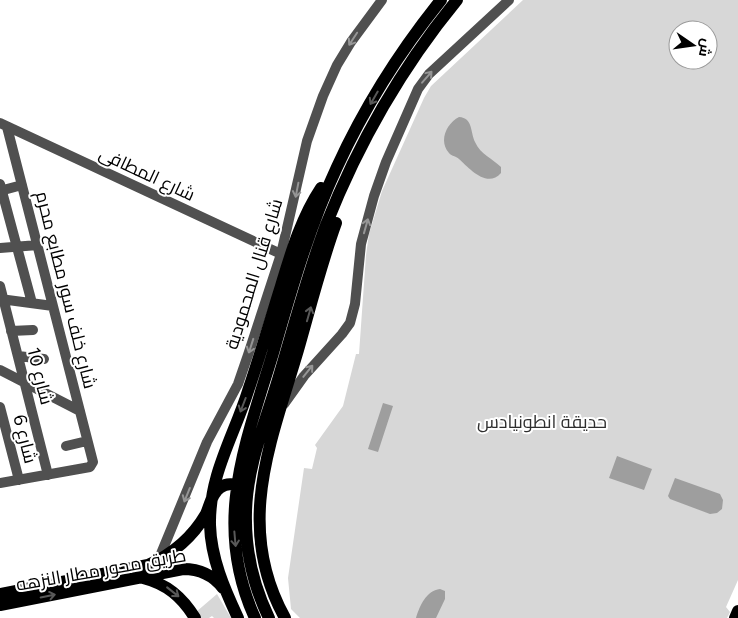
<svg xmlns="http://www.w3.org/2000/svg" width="738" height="618" font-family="Figtree,Cairo,sans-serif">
  <rect width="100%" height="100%" fill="#fff"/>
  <path fill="#d7d7d7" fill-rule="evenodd" d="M 523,0 L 738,0 L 738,580 L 726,607 L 730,612 L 727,618 L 300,618 L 291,609 L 288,578 L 304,468 L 312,469 L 317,448 L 315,445 L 343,406 L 356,354 L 359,354 L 366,255 L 369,234 L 382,191 L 424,98 L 431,86 ZM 678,30 L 708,30 L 708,60 L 678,60 Z
    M 217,594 L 231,618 L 214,618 L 212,616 L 209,618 L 200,618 L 196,612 Z"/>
  <path fill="#9e9e9e" d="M 459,117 C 473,118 470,131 475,142 C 481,155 492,158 501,167 L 501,173 C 487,189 469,168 459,159 C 456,156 451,156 449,153 C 438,141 447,123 459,117 Z
    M 383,403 L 393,406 L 378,452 L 368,449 Z
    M 617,456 L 652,469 L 644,490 L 609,478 Z
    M 675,478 L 720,494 L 723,500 L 722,509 L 717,513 L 710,514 L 670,499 L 668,496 Z
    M 440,589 L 445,591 L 445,599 L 436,618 L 416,618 C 420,605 426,591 440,589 Z"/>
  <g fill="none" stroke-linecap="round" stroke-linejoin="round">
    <path stroke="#505050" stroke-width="10" d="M 0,123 L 281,254
      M 0,184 L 32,303
      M 0,191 L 22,185
      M 0,248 L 38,245
      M 0,286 L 48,475
      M 0,299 L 53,306
      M 11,331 L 33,330
      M 18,356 L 44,359
      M 0,370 L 80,411
      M 284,404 L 304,376 L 342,334 L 350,323 L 355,304 L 361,244 L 374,196 L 386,162 L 418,89 L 429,74 L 509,0
      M 0,407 L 19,480
      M 66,446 L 87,441
      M 0,483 L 90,467 L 93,462 L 7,127
      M 158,561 L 207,442 L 238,384 L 248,355 L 281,254 L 307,141 L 323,96 L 337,65 L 351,42 L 382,0"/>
    <path stroke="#000" stroke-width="12" d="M 143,578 C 167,584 182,597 195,618
      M 0,594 L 148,565 C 173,554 192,538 206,514 C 210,505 212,492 221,487 C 228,482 236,485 244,487
      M 0,605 L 183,569 C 199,569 213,575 223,588
      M 238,618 C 224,588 211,558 210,525 C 209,475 234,436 248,391 C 260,356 270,321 281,286 C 291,253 301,218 321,188
      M 255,618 C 212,524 245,445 273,353 C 291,290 309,227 337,167 C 364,108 400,51 441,0
      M 269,618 C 253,585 245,549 246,512 C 247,464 267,418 280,373 C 295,323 308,273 326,225 C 358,144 402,67 457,0
      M 285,618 C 234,526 271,442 298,350 C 310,308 321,264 336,223
      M 735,618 L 738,611"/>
  </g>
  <defs><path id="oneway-shaft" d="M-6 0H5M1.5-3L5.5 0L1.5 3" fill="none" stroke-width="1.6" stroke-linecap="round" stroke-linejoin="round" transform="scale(1.25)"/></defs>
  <g stroke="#969696">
    <use href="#oneway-shaft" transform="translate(353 39) rotate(123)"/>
    <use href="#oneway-shaft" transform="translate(427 77) rotate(-49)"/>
    <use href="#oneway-shaft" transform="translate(297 190) rotate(101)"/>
    <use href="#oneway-shaft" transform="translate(366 226) rotate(-74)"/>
    <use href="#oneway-shaft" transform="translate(251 346) rotate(108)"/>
    <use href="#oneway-shaft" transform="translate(308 371) rotate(-51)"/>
    <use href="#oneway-shaft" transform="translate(187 495) rotate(112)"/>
  </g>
  <g stroke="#595959">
    <use href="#oneway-shaft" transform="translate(374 98) rotate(120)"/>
    <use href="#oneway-shaft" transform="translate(309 314) rotate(-74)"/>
    <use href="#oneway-shaft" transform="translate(243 405) rotate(111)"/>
    <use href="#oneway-shaft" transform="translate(235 539) rotate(85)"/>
    <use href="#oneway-shaft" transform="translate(173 592) rotate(38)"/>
    <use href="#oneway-shaft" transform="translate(48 596) rotate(-11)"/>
  </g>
  <g text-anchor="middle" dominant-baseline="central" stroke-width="4" stroke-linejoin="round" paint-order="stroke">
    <g font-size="18" fill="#000" stroke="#fff">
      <text transform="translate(147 174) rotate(25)">شارع المطافى</text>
      <text transform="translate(254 274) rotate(-73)">شارع قنال المحمودية</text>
      <text transform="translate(66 290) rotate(76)">شارع خلف سور مطابع محرم</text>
      <text transform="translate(40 376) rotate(76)">شارع 10</text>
      <text transform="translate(25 439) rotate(76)">شارع 6</text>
      <text transform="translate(101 570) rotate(-10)">طريق محور مطار النزهه</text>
    </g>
    <g font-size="18" fill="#2e2e2e" stroke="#fff">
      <text x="542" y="422">حديقة انطونيادس</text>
    </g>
  </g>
  <g transform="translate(693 45) rotate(103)"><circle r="24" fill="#ffffff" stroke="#999999"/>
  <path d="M0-4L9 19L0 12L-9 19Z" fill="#000000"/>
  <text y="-8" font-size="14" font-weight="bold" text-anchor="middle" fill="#000000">ش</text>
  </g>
</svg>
